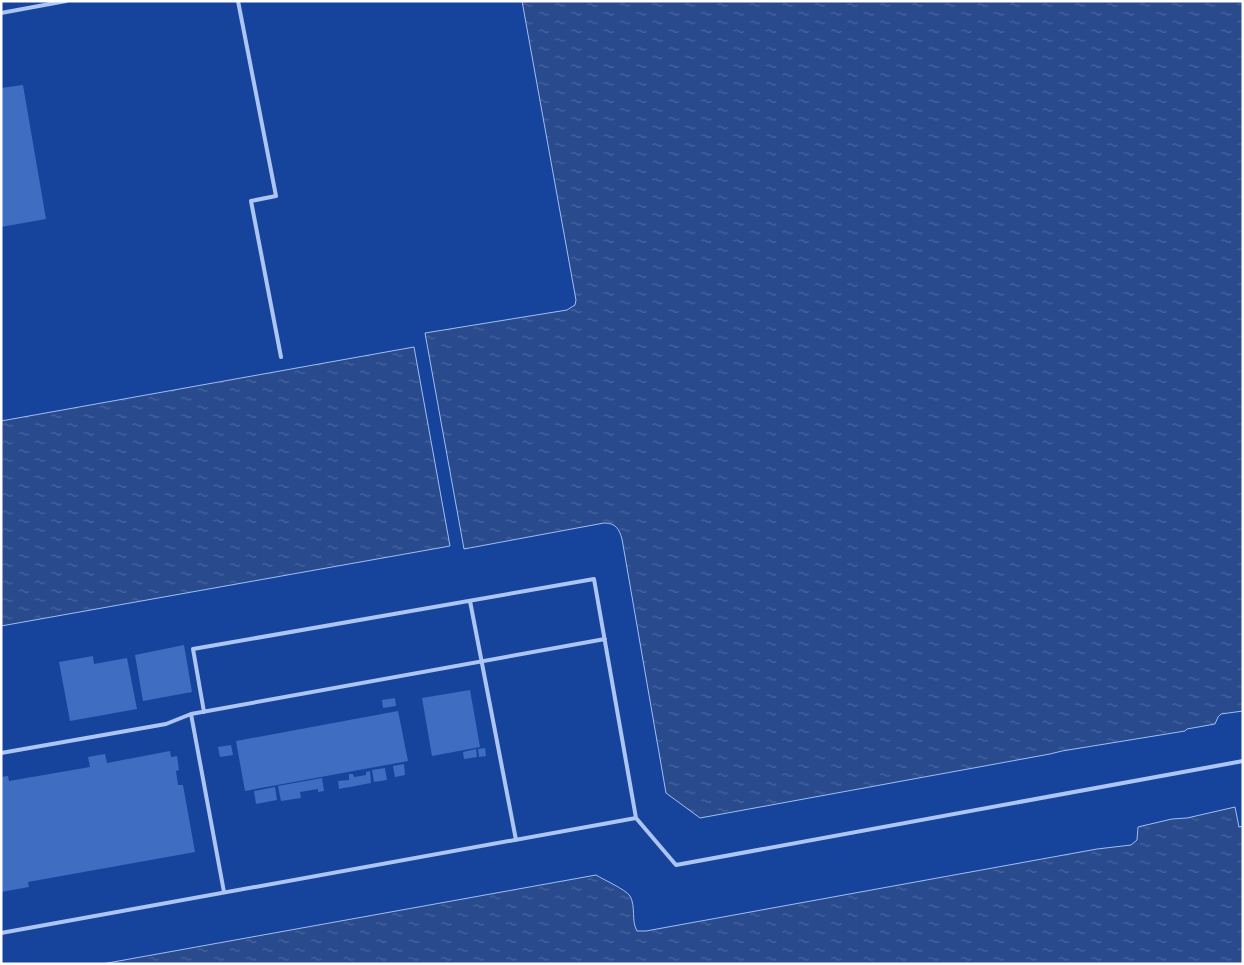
<svg xmlns="http://www.w3.org/2000/svg" width="1244" height="965" font-family="Roboto,sans-serif">
  <defs>
    <pattern id="water-ripples" width="26" height="14" patternUnits="userSpaceOnUse" patternTransform="scale(1.25)"><rect width="26" height="14" fill="#294b8d"/><path d="M2 4q2-2 4 0t4 0M15 11q2-2 4 0t4 0" fill="none" stroke="#49669e"/></pattern>
  </defs>
  <rect width="100%" height="100%" fill="#16449c"/>
  <path fill="url(#water-ripples)" stroke="#9ebff5" d="M 522,1 L 1243,1 L 1243,711 L 1221,714 L 1218,717 L 1215,724 L 1187,729 L 1185,731 L 1062,751 L 1050,754 L 700,818 L 666,793 L 622,539 C 619,529 616,523 604,523 L 464,549 L 425,333 L 567,310 L 575,305 L 576,300 Z
    M 414,347 L 450,546 L 1,626 L 1,421 Z
    M 1235,807 L 1239,827 L 1243,826 L 1243,964 L 102,964 L 596,875 C 604,880 625,889 630,896 C 636,906 631,921 637,931 L 646,931 L 1097,849 L 1131,845 L 1137,840 L 1138,827 L 1142,826 L 1172,819 L 1187,818 Z"/>
  <path fill="#3e6dc2" d="M 23,85 L 46,219 L 1,227 L 1,88 Z
    M 184,645 L 192,692 L 143,701 L 135,655 Z
    M 93,656 L 94,664 L 127,658 L 137,709 L 70,721 L 59,662 Z
    M 470,690 L 480,747 L 432,756 L 422,698 Z
    M 395,698 L 396,706 L 383,708 L 382,700 Z
    M 398,711 L 408,761 L 245,791 L 236,741 Z
    M 231,745 L 233,755 L 220,757 L 218,747 Z
    M 485,748 L 486,756 L 479,757 L 478,749 Z
    M 476,749 L 477,757 L 464,759 L 463,752 Z
    M 170,751 L 171,757 L 177,756 L 179,770 L 176,771 L 178,785 L 183,785 L 195,852 L 28,882 L 29,887 L 1,892 L 1,777 L 8,776 L 9,781 L 90,767 L 88,757 L 105,754 L 107,763 Z
    M 404,764 L 405,775 L 395,777 L 393,766 Z
    M 385,768 L 387,780 L 374,782 L 372,770 Z
    M 370,771 L 371,783 L 339,789 L 338,781 L 349,780 L 349,774 L 353,774 L 354,777 L 366,775 L 366,772 Z
    M 322,778 L 324,791 L 318,792 L 318,789 L 300,792 L 301,798 L 281,801 L 278,786 Z
    M 275,787 L 277,800 L 256,804 L 254,791 Z"/>
  <g fill="none" stroke-linecap="round" stroke-linejoin="round">
    <path stroke="#acc5f3" stroke-width="4" d="M 238,1 L 276,196 L 251,201 L 281,357
      M 1,13 L 66,1
      M 470,601 L 516,840
      M 204,712 L 193,649 L 594,579 L 636,818 L 676,865 L 1243,761
      M 191,714 L 224,892
      M 1,753 L 166,724 L 191,714 L 605,639
      M 1,933 L 636,818"/>
  </g>
  <rect width="1244" height="965" fill="none" stroke="#ffffff" stroke-width="5"/>
</svg>
